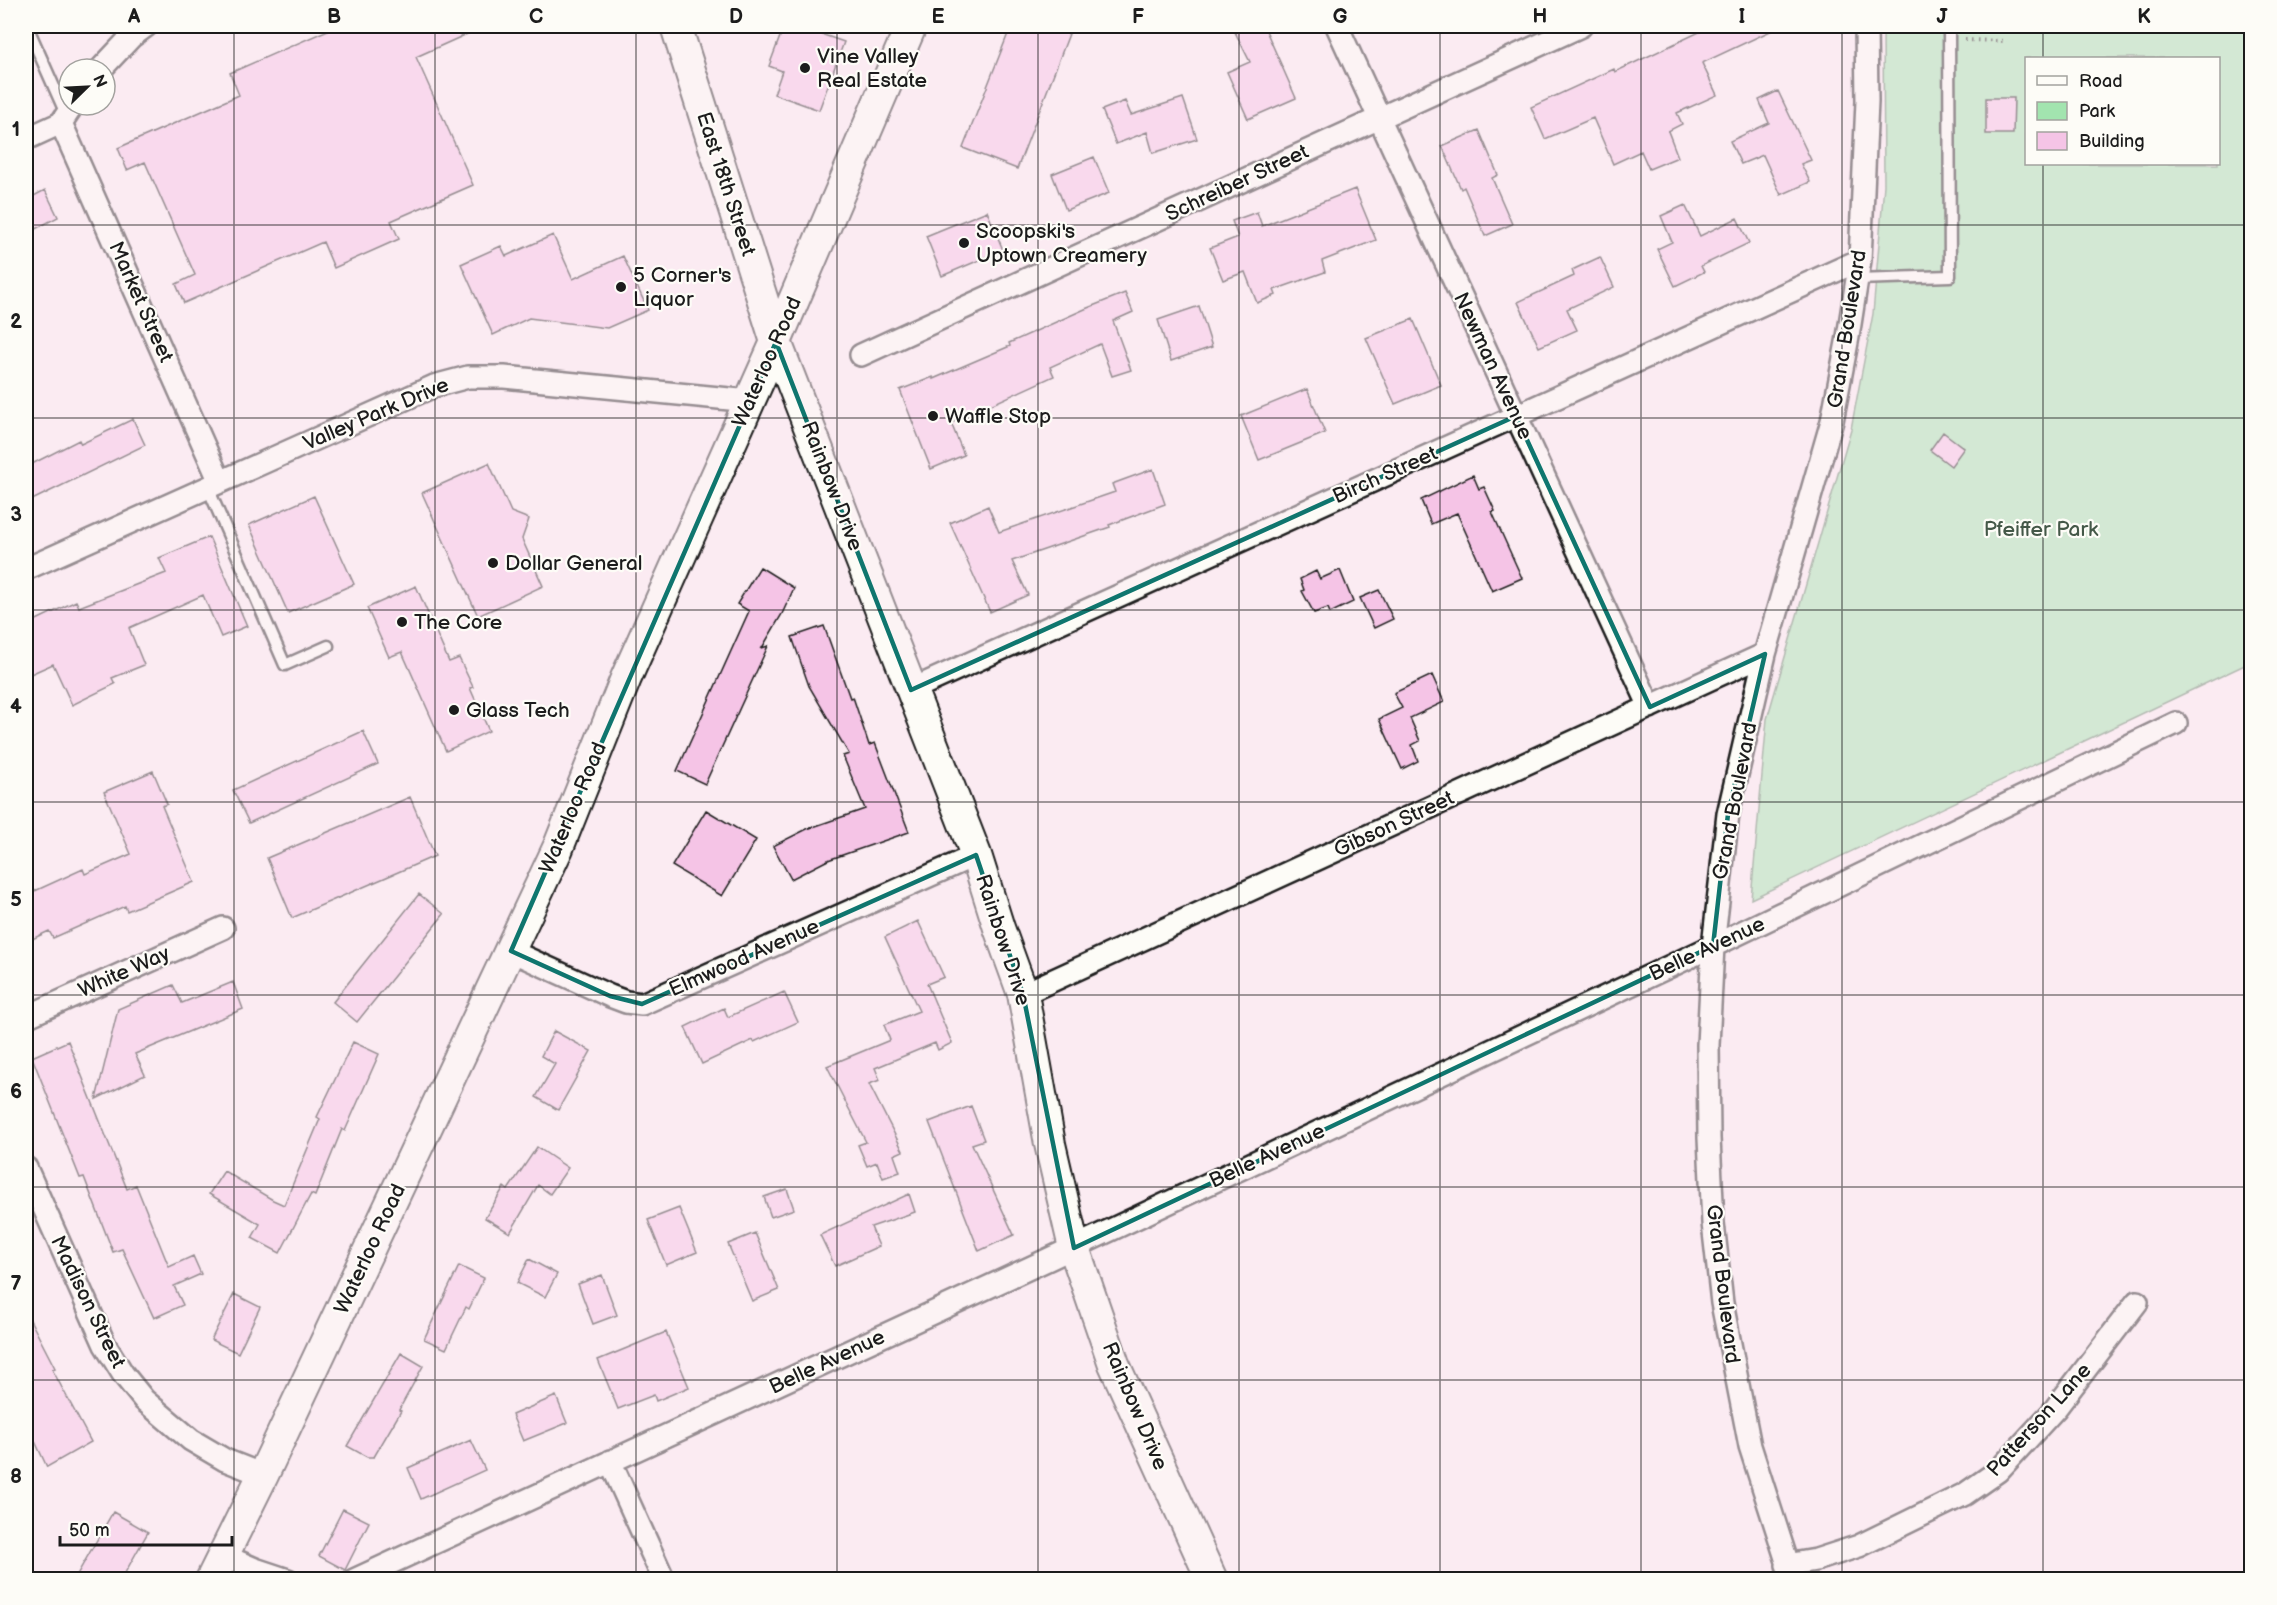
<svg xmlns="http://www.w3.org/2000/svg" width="2277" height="1605" font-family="'Balsamiq Sans',sans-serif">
  <rect width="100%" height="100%" fill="#fbebf2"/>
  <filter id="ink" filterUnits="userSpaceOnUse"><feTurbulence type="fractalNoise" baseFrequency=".0167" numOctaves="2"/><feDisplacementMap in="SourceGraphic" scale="12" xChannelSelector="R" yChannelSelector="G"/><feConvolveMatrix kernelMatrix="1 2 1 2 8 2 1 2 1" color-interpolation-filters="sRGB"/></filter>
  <g filter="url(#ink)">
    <path fill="#a2e4af" stroke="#5f8066" stroke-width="1.5" fill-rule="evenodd" d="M 1883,26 L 2251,26 L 2251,662 L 1751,899 L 1767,719 L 1851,429 L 1873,314 L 1884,185 ZM 2026,58 L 2218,58 L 2218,164 L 2026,164 Z"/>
    <path fill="#f5c4e6" stroke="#1c1c1c" stroke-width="1.5" d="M 337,26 L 485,26 L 416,57 L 473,185 L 391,221 L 399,239 L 334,268 L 323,242 L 184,303 L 176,284 L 195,275 L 145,162 L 127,170 L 118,148 L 239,95 L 230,73 Z
      M 784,26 L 798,26 L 844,42 L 819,110 L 774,94 L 782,71 L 769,66 Z
      M 1011,26 L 1048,26 L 1069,34 L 1017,169 L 963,148 Z
      M 1232,26 L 1264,26 L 1296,98 L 1248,119 L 1227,72 L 1250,62 Z
      M 1712,26 L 1781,26 L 1702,63 L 1717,95 L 1677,113 L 1682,124 L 1668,131 L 1678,157 L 1649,169 L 1641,151 L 1613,164 L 1593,118 L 1545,139 L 1531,107 L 1614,69 L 1615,72 Z
      M 1778,91 L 1811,160 L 1801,164 L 1810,182 L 1781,195 L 1763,155 L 1741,164 L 1730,141 L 1769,123 L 1759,100 Z
      M 1183,98 L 1197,139 L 1153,153 L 1147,132 L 1116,144 L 1102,110 L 1125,101 L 1131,115 Z
      M 1986,98 L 2014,98 L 2013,134 L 1986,134 Z
      M 1479,130 L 1498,175 L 1492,178 L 1512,224 L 1485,236 L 1464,187 L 1461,189 L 1442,146 Z
      M 1094,157 L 1109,193 L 1066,210 L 1052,174 Z
      M 1355,189 L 1376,240 L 1322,261 L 1325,272 L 1274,290 L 1276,295 L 1257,303 L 1245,272 L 1223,280 L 1210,248 L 1238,237 L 1232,221 L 1257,212 L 1262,226 Z
      M 45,190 L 58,217 L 26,234 L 26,200 Z
      M 1685,205 L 1700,236 L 1737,218 L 1749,243 L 1701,266 L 1704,272 L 1675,286 L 1657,249 L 1672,242 L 1661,216 Z
      M 987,211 L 1003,250 L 942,276 L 926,236 Z
      M 553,235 L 573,279 L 623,256 L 648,310 L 607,328 L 529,318 L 493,335 L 461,264 L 501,246 L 506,256 Z
      M 1600,257 L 1614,287 L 1567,309 L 1577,330 L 1539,347 L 1518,302 L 1574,276 L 1572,270 Z
      M 1125,293 L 1133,312 L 1113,321 L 1131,370 L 1112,376 L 1100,344 L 1050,367 L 1054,376 L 951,423 L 964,455 L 931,469 L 900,390 L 933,377 L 933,379 L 1010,346 L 1009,343 L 1085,309 Z
      M 1199,306 L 1212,347 L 1171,361 L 1158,320 Z
      M 1413,319 L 1441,385 L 1395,404 L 1366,338 Z
      M 1307,389 L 1325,433 L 1259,460 L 1241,416 Z
      M 133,419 L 145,445 L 26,503 L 26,467 L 79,440 L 81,444 Z
      M 1943,432 L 1964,448 L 1951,466 L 1930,450 Z
      M 489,463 L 511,512 L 529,519 L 522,539 L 543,586 L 478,616 L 422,493 Z
      M 1153,469 L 1165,504 L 1109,525 L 1110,527 L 1012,561 L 1028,595 L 990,612 L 950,523 L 988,506 L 999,532 L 1115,492 L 1112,484 Z
      M 1473,475 L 1479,489 L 1484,487 L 1495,511 L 1492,512 L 1522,578 L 1492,591 L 1457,513 L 1431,524 L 1421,500 Z
      M 314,496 L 354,584 L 288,613 L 249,525 Z
      M 209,537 L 247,626 L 221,637 L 203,595 L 129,628 L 144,665 L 112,678 L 115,684 L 72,705 L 53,664 L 26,676 L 26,625 L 76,601 L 79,607 L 166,573 L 159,558 Z
      M 760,567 L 794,588 L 782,614 L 762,648 L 768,646 L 705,784 L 677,771 L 749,611 L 737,604 Z
      M 1340,570 L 1353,602 L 1330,613 L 1328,608 L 1314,613 L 1302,591 L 1304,590 L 1300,579 L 1316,571 L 1320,579 Z
      M 416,586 L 449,662 L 459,658 L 473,687 L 470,688 L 489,731 L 446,751 L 402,652 L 389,657 L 367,608 Z
      M 1379,590 L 1393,619 L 1374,628 L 1360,598 Z
      M 824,626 L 850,698 L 853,697 L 869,745 L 875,743 L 909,832 L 828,860 L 791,879 L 773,846 L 807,829 L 865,809 L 843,756 L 849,754 L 809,686 L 792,637 Z
      M 1432,675 L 1444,702 L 1410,718 L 1420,741 L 1412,745 L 1418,761 L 1402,769 L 1379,719 L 1402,708 L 1394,693 Z
      M 363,731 L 378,764 L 249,823 L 233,790 Z
      M 153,771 L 167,804 L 162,806 L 194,882 L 127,911 L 125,906 L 53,938 L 49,931 L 26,942 L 26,895 L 83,869 L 85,874 L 131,854 L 104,792 Z
      M 410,797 L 435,856 L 292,918 L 267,858 Z
      M 706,810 L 756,840 L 722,896 L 672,866 Z
      M 419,894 L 444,914 L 357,1022 L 333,1002 Z
      M 918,921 L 944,977 L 927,984 L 952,1043 L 938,1050 L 935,1043 L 875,1068 L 880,1080 L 869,1084 L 903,1151 L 894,1155 L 900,1172 L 883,1178 L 877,1162 L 867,1166 L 858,1145 L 866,1142 L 827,1066 L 890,1040 L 884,1025 L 919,1011 L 885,937 Z
      M 233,982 L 243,1009 L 135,1054 L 145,1075 L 96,1099 L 118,1009 L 173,985 L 182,1003 Z
      M 784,992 L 798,1022 L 754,1042 L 753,1040 L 702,1064 L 685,1027 L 724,1008 L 728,1017 Z
      M 554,1031 L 591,1051 L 558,1110 L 536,1097 L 555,1064 L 541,1056 Z
      M 68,1041 L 127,1189 L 136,1185 L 169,1267 L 193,1256 L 201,1274 L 174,1286 L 183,1305 L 154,1318 L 122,1249 L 113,1252 L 84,1177 L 80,1178 L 32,1057 Z
      M 353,1042 L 379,1054 L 345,1131 L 342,1129 L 315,1196 L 311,1194 L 280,1253 L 252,1238 L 260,1224 L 209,1194 L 224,1171 L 273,1200 L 284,1205 L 320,1119 L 317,1117 Z
      M 971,1106 L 984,1140 L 972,1144 L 1014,1235 L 979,1251 L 929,1122 Z
      M 537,1147 L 568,1168 L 550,1194 L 538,1185 L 510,1233 L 485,1218 L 504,1187 L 508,1190 Z
      M 787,1189 L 794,1209 L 771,1217 L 764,1197 Z
      M 909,1194 L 915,1212 L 871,1227 L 879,1246 L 835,1266 L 820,1235 Z
      M 679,1208 L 697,1252 L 666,1265 L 648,1220 Z
      M 755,1233 L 779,1290 L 752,1301 L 728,1244 Z
      M 529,1259 L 557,1274 L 545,1297 L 517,1283 Z
      M 459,1266 L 484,1278 L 469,1309 L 466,1307 L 446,1349 L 424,1339 Z
      M 602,1275 L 617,1315 L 593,1324 L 578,1284 Z
      M 234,1294 L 260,1307 L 238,1353 L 211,1340 Z
      M 26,1312 L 55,1368 L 52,1369 L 91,1442 L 47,1467 L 26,1422 Z
      M 666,1332 L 689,1387 L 656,1401 L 654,1395 L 618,1409 L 598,1360 Z
      M 401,1353 L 423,1366 L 399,1410 L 401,1411 L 374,1457 L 367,1457 L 347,1446 Z
      M 556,1396 L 567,1423 L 523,1441 L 512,1415 Z
      M 471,1440 L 485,1470 L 421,1499 L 408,1468 Z
      M 343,1509 L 369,1522 L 345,1570 L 319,1556 Z
      M 113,1512 L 148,1532 L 121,1580 L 74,1580 Z"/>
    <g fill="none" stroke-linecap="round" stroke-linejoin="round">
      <defs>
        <path id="service" d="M 27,26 L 66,114
          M 1857,279 L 1950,276 L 1949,26
          M 208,488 L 285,665 L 328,646"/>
        <path id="minor" d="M 1337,26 L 1650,707
          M 101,69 L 131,37 L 146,26
          M 61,123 L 220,482
          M 61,123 L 73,105
          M 26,139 L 61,123
          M 861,355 L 1581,26
          M 26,569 L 434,386 L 468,377 L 504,377 L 750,401
          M 911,690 L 1860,260
          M 511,951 L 610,996 L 626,1002 L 642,1004 L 976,855
          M 1023,994 L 1765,654
          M 26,1017 L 223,928
          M 26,1168 L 105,1345 L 123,1374 L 144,1400 L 191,1440 L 225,1460 L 263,1475
          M 610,1461 L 664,1580
          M 223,1555 L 255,1569 L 288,1580
          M 1787,1565 L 1816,1560 L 1859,1546 L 1965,1494 L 1998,1471 L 2055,1409 L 2137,1302
          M 354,1580 L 1049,1259 L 1713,946 L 2176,723
          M 1793,1580 L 1750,1446 L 1722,1303 L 1713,1223 L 1709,1138 L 1708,1045 L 1713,946 L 1728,814 L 1765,654 L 1832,421 L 1848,337 L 1860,260 L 1867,101 L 1866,26"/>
        <path id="secondary" d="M 676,26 L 776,342 L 976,855 L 999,928 L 1023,994 L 1050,1144 L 1074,1248 L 1114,1364 L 1212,1580
          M 211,1580 L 263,1475 L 558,848 L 626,678 L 776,342 L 911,26"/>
      </defs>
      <use href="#service" stroke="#1c1c1c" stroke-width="15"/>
      <use href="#minor" stroke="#1c1c1c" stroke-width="26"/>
      <use href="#secondary" stroke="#1c1c1c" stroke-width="34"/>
      <path stroke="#1c1c1c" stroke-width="4" stroke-dasharray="1.5 4.5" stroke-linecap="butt" d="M 1965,40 L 2007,41"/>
      <use href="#service" stroke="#fdfcf7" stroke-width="10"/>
      <use href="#minor" stroke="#fdfcf7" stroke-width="21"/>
      <use href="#secondary" stroke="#fdfcf7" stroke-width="30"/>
    </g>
  </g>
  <path d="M0 0H2277V1605H0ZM 776,342 L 911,690 L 1516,416 L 1650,707 L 1765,654 L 1728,814 L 1713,946 L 1074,1248 L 1023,994 L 976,855 L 642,1004 L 610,996 L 511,951 Z" fill="#fbebf2" fill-opacity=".55" fill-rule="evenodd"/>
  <path fill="none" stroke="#0f766e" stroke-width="4.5" stroke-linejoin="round" d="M 776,342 L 911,690 L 1516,416 L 1650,707 L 1765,654 L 1728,814 L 1713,946 L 1074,1248 L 1023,994 L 976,855 L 642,1004 L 610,996 L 511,951 Z"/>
  <path fill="none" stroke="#1c1c1c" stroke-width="1.5" stroke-opacity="0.55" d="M 234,26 L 234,1580M 435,26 L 435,1580M 636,26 L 636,1580M 837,26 L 837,1580M 1038,26 L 1038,1580M 1239,26 L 1239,1580M 1440,26 L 1440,1580M 1641,26 L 1641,1580M 1842,26 L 1842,1580M 2043,26 L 2043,58M 2043,164 L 2043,1580M 26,225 L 2252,225M 26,418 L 2252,418M 26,610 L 2252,610M 26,802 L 2252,802M 26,995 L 2252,995M 26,1187 L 2252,1187M 26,1380 L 2252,1380"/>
  <g fill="#1c1c1c" stroke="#fdfcf7" stroke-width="2">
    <circle cx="805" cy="68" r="6"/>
    <circle cx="964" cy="243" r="6"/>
    <circle cx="621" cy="287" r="6"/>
    <circle cx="933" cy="416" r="6"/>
    <circle cx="493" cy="563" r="6"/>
    <circle cx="402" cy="622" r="6"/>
    <circle cx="454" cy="710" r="6"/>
  </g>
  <g text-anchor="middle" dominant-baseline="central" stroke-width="4.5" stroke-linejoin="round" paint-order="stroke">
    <g font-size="21" fill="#1c1c1c" stroke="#fdfcf7" text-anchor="start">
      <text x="817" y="56">Vine Valley<tspan x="817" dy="24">Real Estate</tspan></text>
      <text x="976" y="231">Scoopski's<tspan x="976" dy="24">Uptown Creamery</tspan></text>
      <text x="633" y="275">5 Corner's<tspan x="633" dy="24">Liquor</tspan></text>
      <text x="945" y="416">Waffle Stop</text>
      <text x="505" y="563">Dollar General</text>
      <text x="414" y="622">The Core</text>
      <text x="466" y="710">Glass Tech</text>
    </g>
    <g font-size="21" fill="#1c1c1c" stroke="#fdfcf7">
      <text transform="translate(1237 183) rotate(-25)">Schreiber Street</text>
      <text transform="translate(726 184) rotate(72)">East 18th Street</text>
      <text transform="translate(141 302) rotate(66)">Market Street</text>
      <text transform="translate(1847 329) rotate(-81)">Grand Boulevard</text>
      <text transform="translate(767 362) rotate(-66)">Waterloo Road</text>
      <text transform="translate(1493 366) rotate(65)">Newman Avenue</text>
      <text transform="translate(376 414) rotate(-23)">Valley Park Drive</text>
      <text transform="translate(1385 475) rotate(-24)">Birch Street</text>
      <text transform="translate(832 486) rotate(69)">Rainbow Drive</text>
      <text transform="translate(1735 801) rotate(-79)">Grand Boulevard</text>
      <text transform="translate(573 808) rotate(-67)">Waterloo Road</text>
      <text transform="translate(1394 824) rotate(-25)">Gibson Street</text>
      <text transform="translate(1003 940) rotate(72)">Rainbow Drive</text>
      <text transform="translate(1707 949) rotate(-25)">Belle Avenue</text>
      <text transform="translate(744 958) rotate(-24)">Elmwood Avenue</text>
      <text transform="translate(124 972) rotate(-24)">White Way</text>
      <text transform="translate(1267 1156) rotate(-25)">Belle Avenue</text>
      <text transform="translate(370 1249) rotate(-65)">Waterloo Road</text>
      <text transform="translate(1723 1284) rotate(83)">Grand Boulevard</text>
      <text transform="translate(88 1302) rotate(64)">Madison Street</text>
      <text transform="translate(827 1362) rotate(-25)">Belle Avenue</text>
      <text transform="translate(1135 1406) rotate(67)">Rainbow Drive</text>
      <text transform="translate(2039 1420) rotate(-48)">Patterson Lane</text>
    </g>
    <g font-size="21" fill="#445848" stroke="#fdfcf7">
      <text x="2041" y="529">Pfeiffer Park</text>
    </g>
  </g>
  <rect width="2277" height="1605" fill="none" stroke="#fdfcf7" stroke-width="66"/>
  <rect x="2025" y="57" width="195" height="108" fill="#fdfcf7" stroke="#a3a29f" stroke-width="1.5"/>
  <rect x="2037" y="76" width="30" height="9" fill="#fdfcf7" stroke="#a3a29f" stroke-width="1.5"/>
  <text x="2079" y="87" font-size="18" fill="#1c1c1c">Road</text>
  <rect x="2037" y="102" width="30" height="18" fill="#a2e4af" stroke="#a3a29f" stroke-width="1.5"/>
  <text x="2079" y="117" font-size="18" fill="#1c1c1c">Park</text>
  <rect x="2037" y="132" width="30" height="18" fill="#f5c4e6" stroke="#a3a29f" stroke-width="1.5"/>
  <text x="2079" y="147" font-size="18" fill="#1c1c1c">Building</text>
  <g transform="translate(87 87) rotate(66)"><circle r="28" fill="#fdfcf7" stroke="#a3a29f" stroke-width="1.5"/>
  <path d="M0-4.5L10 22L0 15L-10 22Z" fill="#1c1c1c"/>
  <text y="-9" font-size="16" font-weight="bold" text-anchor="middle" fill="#1c1c1c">N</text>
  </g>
  <path d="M60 1536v9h172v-9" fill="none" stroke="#1c1c1c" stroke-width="3"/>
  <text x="69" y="1536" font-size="18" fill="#1c1c1c" stroke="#fdfcf7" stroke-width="4.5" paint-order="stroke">50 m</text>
  <rect x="33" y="33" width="2211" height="1539" fill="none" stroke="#1c1c1c" stroke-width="2"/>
  <g font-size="20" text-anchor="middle" font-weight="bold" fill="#1c1c1c">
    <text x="134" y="23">A</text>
    <text x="334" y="23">B</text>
    <text x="536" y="23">C</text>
    <text x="736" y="23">D</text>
    <text x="938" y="23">E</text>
    <text x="1138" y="23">F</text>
    <text x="1340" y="23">G</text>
    <text x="1540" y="23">H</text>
    <text x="1742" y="23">I</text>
    <text x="1942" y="23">J</text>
    <text x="2144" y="23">K</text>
    <text x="16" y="136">1</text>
    <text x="16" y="328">2</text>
    <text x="16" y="521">3</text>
    <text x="16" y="713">4</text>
    <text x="16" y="906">5</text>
    <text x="16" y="1098">6</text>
    <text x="16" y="1290">7</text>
    <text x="16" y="1483">8</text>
  </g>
</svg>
